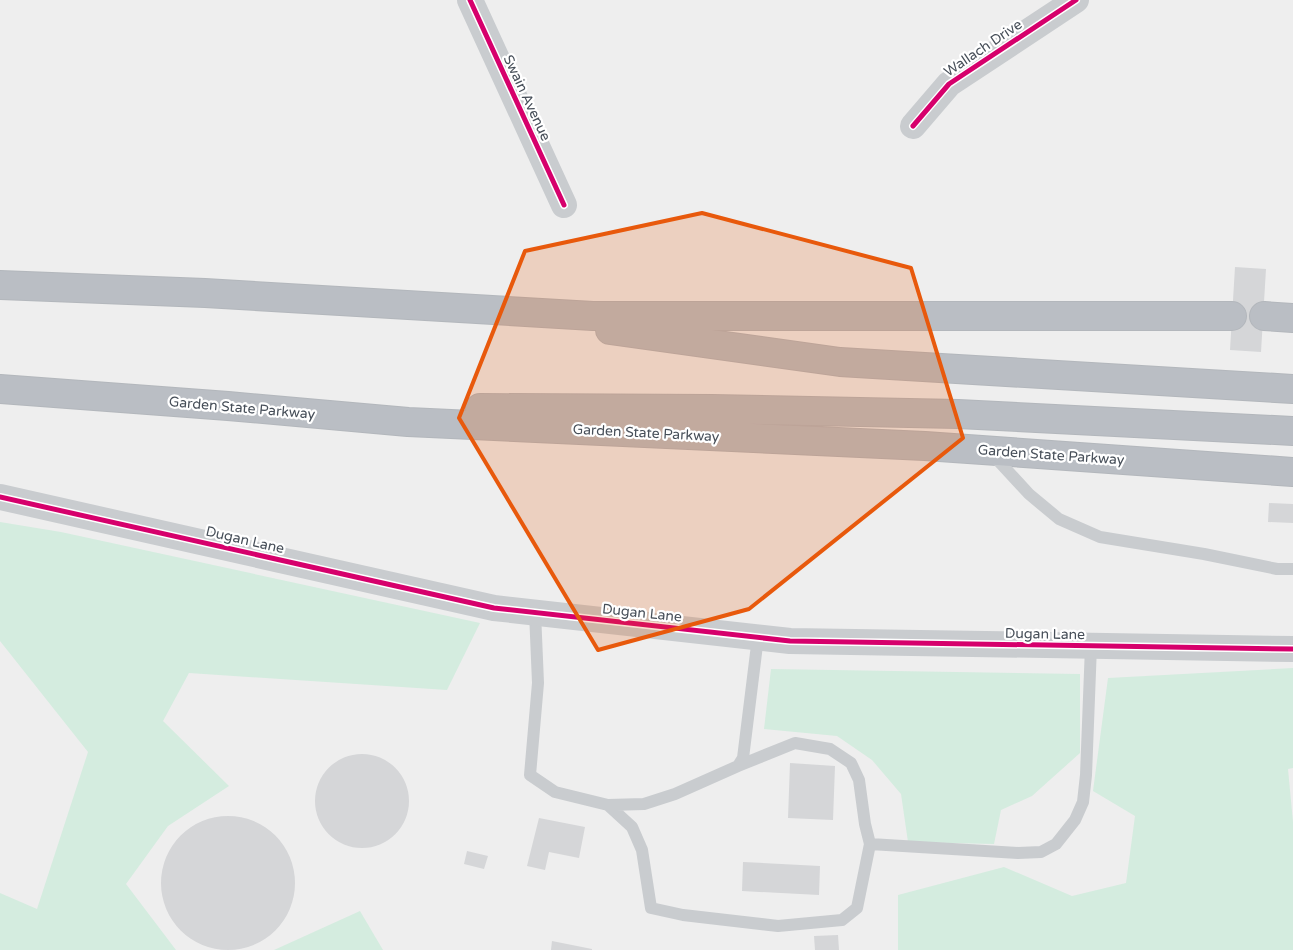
<svg xmlns="http://www.w3.org/2000/svg" width="1293" height="950" font-family="'Varela Round',sans-serif">
  <rect width="100%" height="100%" fill="#eee"/>
  <path fill="#d4ecdf" d="M 0,522 L 61,532 L 480,623 L 447,690 L 189,673 L 163,721 L 229,786 L 168,826 L 126,884 L 176,950 L 0,950 L 0,893 L 37,909 L 88,752 L 0,641 Z
    M 1293,668 L 1293,768 L 1288,769 L 1293,822 L 1293,950 L 898,950 L 898,895 L 1004,867 L 1072,896 L 1126,883 L 1135,816 L 1093,791 L 1108,678 Z
    M 771,669 L 1080,674 L 1080,753 L 1032,796 L 1001,810 L 994,844 L 908,842 L 901,794 L 872,760 L 837,736 L 764,729 Z
    M 360,911 L 383,950 L 274,950 Z"/>
  <path fill="#d5d6d8" d="M 1235,267 L 1266,269 L 1261,352 L 1230,350 Z
    M 1269,503 L 1293,504 L 1293,523 L 1268,522 Z
    M315 801a47 47 0 1 1 94 0a47 47 0 1 1-94 0Z
    M 790,763 L 835,766 L 833,820 L 788,818 Z
    M161 883a67 67 0 1 1 134 0a67 67 0 1 1-134 0Z
    M 539,818 L 585,827 L 579,858 L 549,852 L 545,870 L 527,866 Z
    M 467,851 L 488,856 L 484,869 L 464,864 Z
    M 743,862 L 820,866 L 819,895 L 742,891 Z
    M 838,935 L 839,950 L 815,950 L 814,936 Z
    M 552,941 L 592,949 L 592,950 L 551,950 Z"/>
  <g fill="none" stroke-linecap="round" stroke-linejoin="round">
    <defs>
      <path id="highway" d="M 0,285 L 205,293 L 593,316 L 1232,316
        M 1264,316 L 1293,318
        M 610,330 L 840,362 L 1293,389
        M 0,389 L 228,406 L 408,422 L 925,446 L 1293,472
        M 480,408 L 712,409 L 958,414 L 1293,431"/>
    </defs>
    <use href="#highway" stroke="#b3b7bc" stroke-width="30"/>
    <path stroke="#c9cccf" stroke-width="12" d="M 992,454 L 1029,494 L 1059,519 L 1100,537 L 1204,554 L 1277,569 L 1293,569
      M 535,612 L 538,683 L 530,775 L 555,792 L 608,805 L 632,827 L 642,850 L 651,908 L 683,915 L 778,926 L 842,920 L 857,908 L 870,844 L 865,824 L 859,780 L 851,763 L 830,749 L 795,743 L 738,766
      M 608,805 L 644,804 L 675,794 L 738,766 L 743,758 L 758,637
      M 870,844 L 1018,853 L 1041,852 L 1056,844 L 1075,820 L 1083,802 L 1086,775 L 1091,646"/>
    <path stroke="#c9cccf" stroke-width="26" d="M 470,0 L 564,205
      M 913,126 L 949,84 L 1076,0
      M 0,497 L 494,608 L 790,641 L 1293,649"/>
    <use href="#highway" stroke="#babec4" stroke-width="28"/>
    <defs>
      <path id="cycleway" d="M 470,0 L 564,205
        M 913,126 L 949,84 L 1076,0
        M 0,497 L 494,608 L 790,641 L 1293,649"/>
    </defs>
    <use href="#cycleway" stroke="#fff" stroke-width="8"/>
    <use href="#cycleway" stroke="#d6006c" stroke-width="5"/>
  </g>
  <path fill="#e8590c" fill-opacity="0.2" stroke="#e8590c" stroke-width="4" stroke-linejoin="round" d="M 702,213 L 911,268 L 963,438 L 749,609 L 598,650 L 459,418 L 525,251 Z"/>
  <g text-anchor="middle" dominant-baseline="central" stroke-width="4.5" stroke-linejoin="round" paint-order="stroke">
    <g font-size="14" fill="#464e58" stroke="#fff">
      <text transform="translate(983 48) rotate(-34)">Wallach Drive</text>
      <text transform="translate(527 98) rotate(65)">Swain Avenue</text>
      <text transform="translate(242 408) rotate(5)">Garden State Parkway</text>
      <text transform="translate(646 433) rotate(3)">Garden State Parkway</text>
      <text transform="translate(1051 455) rotate(4)">Garden State Parkway</text>
      <text transform="translate(245 540) rotate(13)">Dugan Lane</text>
      <text transform="translate(642 613) rotate(6)">Dugan Lane</text>
      <text transform="translate(1045 634) rotate(1)">Dugan Lane</text>
    </g>
  </g>
</svg>
